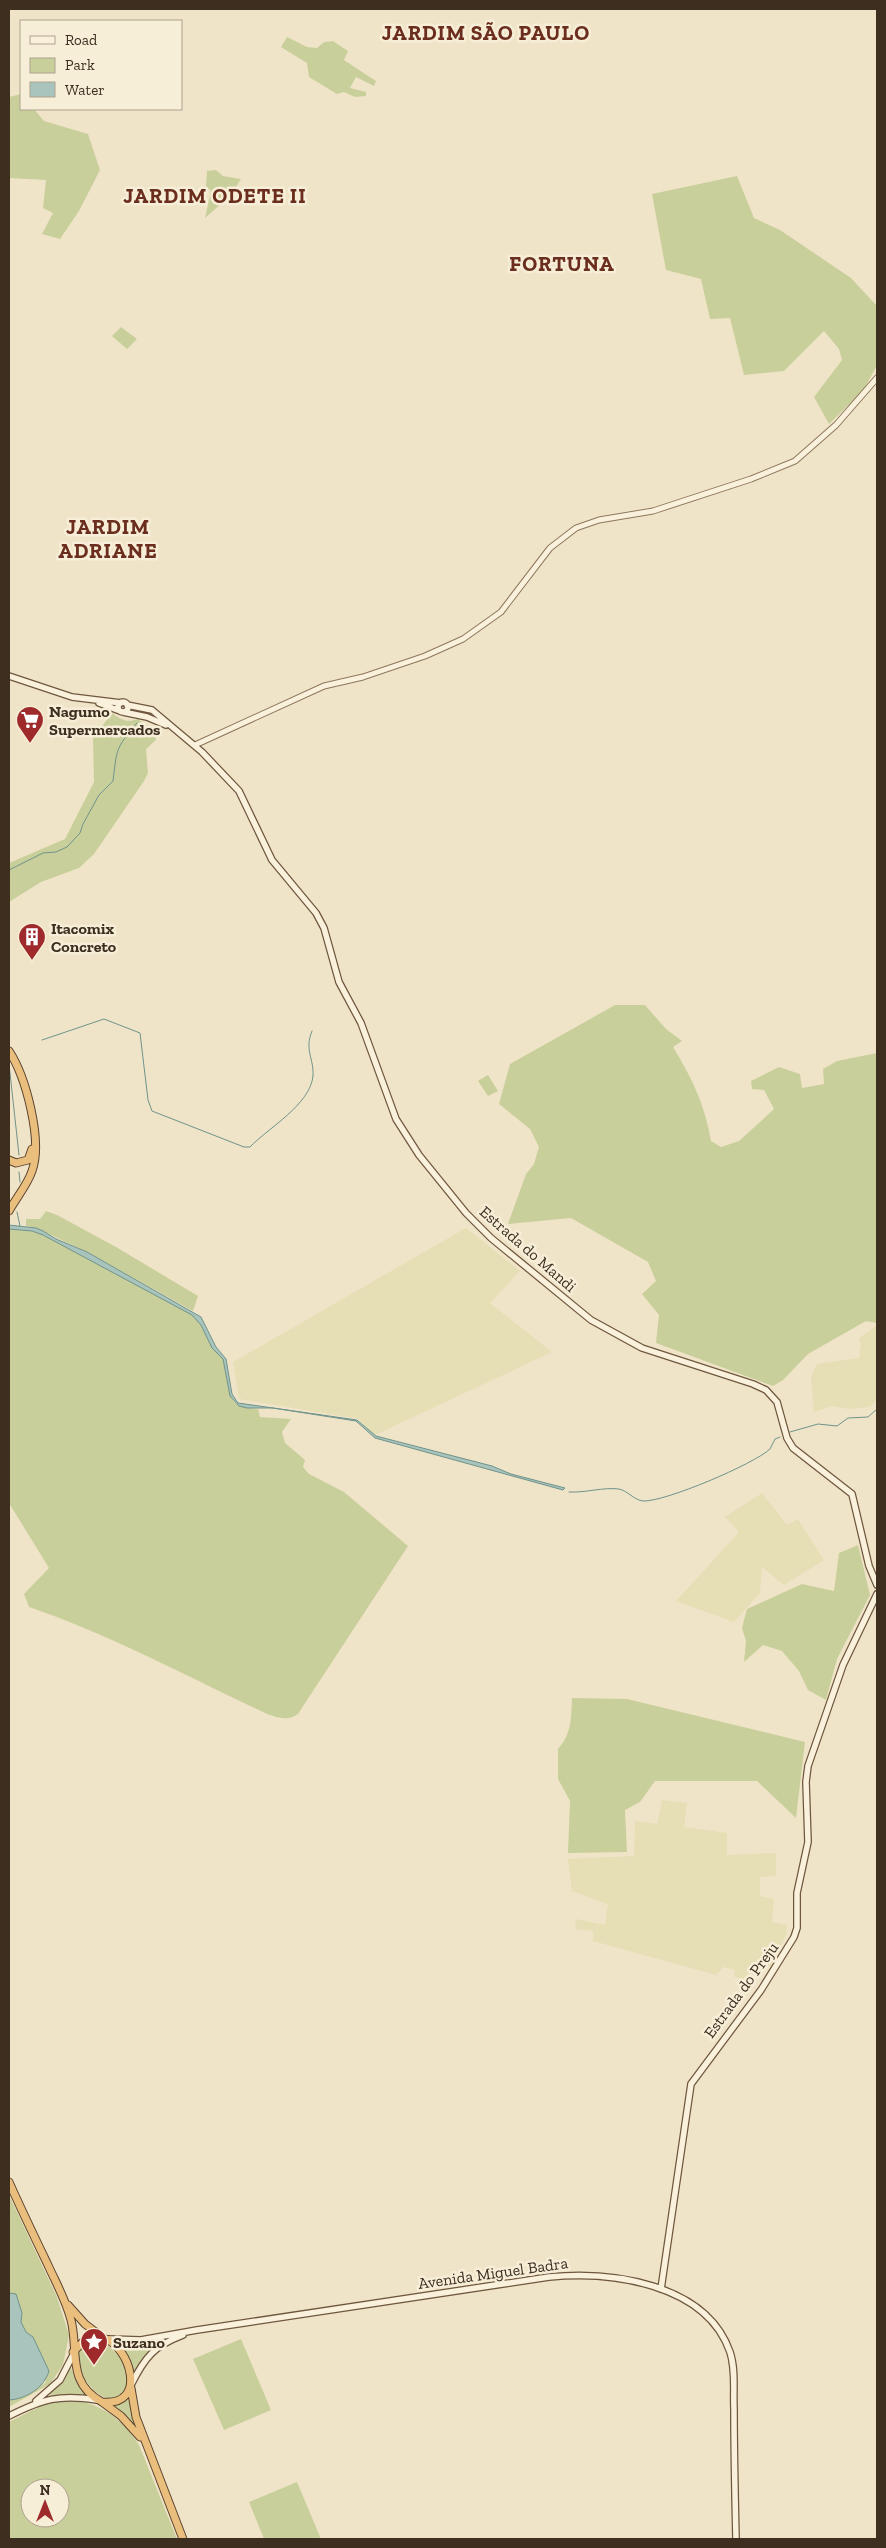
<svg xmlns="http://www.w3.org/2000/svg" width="886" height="2548" font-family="'Zilla Slab',serif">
  <rect width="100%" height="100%" fill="#f0e4c8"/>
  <path fill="#e6deb5" d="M 466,1228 L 520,1271 L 490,1303 L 552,1352 L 373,1436 L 359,1419 L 239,1399 L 233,1362 Z
    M 877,1325 L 877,1399 L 870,1407 L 849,1409 L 832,1406 L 814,1412 L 811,1377 L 817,1364 L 859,1358 L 861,1344 L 859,1338 Z
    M 762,1493 L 787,1525 L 798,1519 L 824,1560 L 784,1585 L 762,1567 L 760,1593 L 734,1622 L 676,1601 L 739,1532 L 725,1517 Z
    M 662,1800 L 687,1803 L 684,1827 L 727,1833 L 727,1855 L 776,1853 L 776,1876 L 760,1877 L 760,1896 L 774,1899 L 772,1922 L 787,1925 L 786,1935 L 770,1967 L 752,1962 L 746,1979 L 734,1977 L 735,1970 L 723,1967 L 716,1975 L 593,1941 L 593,1931 L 575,1929 L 576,1919 L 605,1925 L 608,1904 L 572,1891 L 568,1859 L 634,1856 L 635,1821 L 657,1824 Z"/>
  <path fill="#c9cf9b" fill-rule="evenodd" d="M 287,37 L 307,47 L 317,48 L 324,42 L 333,41 L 348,51 L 344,60 L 376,81 L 374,86 L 356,77 L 350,88 L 366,92 L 366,96 L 355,97 L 344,92 L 337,94 L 309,77 L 307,63 L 281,47 Z
    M 21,94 L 21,109 L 34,109 L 44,121 L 88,134 L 100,170 L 79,211 L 60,239 L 42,234 L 53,213 L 43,208 L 46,180 L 9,178 L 9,97 Z
    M 216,170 L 223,176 L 241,179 L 231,195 L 205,218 L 211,191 L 206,186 L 207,171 Z
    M 737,176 L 754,218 L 780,230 L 851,278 L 877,306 L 877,365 L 863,391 L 829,424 L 814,397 L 842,360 L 839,349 L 824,331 L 784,371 L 744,375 L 730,318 L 710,319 L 701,279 L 666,270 L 652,194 Z
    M 121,327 L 137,339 L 127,349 L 112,336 Z
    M 112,713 C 121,720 127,723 138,719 L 155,732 L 156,740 L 146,749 L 148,773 L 144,781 L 94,854 L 79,868 L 41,882 L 9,902 L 9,863 L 65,839 L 94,782 L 93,738 Z
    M 615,1005 L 645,1005 L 666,1029 L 682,1041 L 673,1047 C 692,1078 705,1105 711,1141 L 721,1147 L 739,1141 L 774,1109 L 764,1090 L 752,1089 L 751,1081 L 779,1067 L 800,1074 L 802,1088 L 824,1084 L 823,1069 L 837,1061 L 877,1053 L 877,1323 L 866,1321 L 808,1354 L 783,1380 L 773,1386 L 656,1343 L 659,1315 L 642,1294 L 656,1281 L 648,1262 L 571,1218 L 508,1224 L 526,1174 L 534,1164 L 539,1147 L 530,1129 L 499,1104 L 510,1064 Z
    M 488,1075 L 498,1091 L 488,1096 L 478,1081 Z
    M 46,1211 L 57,1215 L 116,1247 L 198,1296 L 193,1311 L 87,1252 L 36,1228 L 26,1226 L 26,1219 L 40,1219 Z
    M 9,1229 L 32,1231 L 43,1235 L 192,1314 L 201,1325 L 213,1348 L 223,1359 L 230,1396 L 235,1403 L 247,1408 L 258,1409 L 260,1417 L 291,1419 L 282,1432 L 285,1443 L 305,1460 L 303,1467 L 309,1474 L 344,1492 L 408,1546 L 298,1714 C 288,1721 278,1718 267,1714 C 188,1677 111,1635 29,1607 L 24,1594 L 49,1568 L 9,1503 Z
    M 858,1545 L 870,1595 L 837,1659 L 826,1700 L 808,1690 L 799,1671 L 782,1651 L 763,1645 L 744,1662 L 746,1641 L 742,1628 L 747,1609 L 802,1584 L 834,1591 L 839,1553 Z
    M 572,1698 L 627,1699 L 805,1742 L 796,1818 L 757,1781 L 655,1781 L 640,1802 L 625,1810 L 627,1852 L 568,1853 L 570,1801 L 558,1779 L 558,1749 C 572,1733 571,1719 572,1698 Z
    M 9,2195 L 57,2297 L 69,2335 L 63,2365 L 50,2384 L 9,2407 L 9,2400 L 26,2396 L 46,2382 L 21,2322 L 22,2313 L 9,2293 Z
    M 167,2338 L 147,2353 L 135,2374 L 128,2356 L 116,2342 L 136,2343 Z
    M 241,2339 L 271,2410 L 224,2430 L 193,2359 Z
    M 94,2341 C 113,2342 128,2365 128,2384 C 111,2432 49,2348 94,2341 Z
    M 70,2365 L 75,2378 L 89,2396 L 49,2395 L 61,2382 Z
    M 130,2396 L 131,2409 L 138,2429 L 114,2407 Z
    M 61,2399 C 96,2400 121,2416 139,2445 L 177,2539 L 9,2539 L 9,2422 L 47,2403 ZM 30,2488 L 60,2488 L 60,2518 L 30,2518 Z
    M 297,2482 L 321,2539 L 264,2539 L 249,2502 Z"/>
  <path fill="#a9c4bc" stroke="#6f938a" d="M 9,1225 L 36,1228 L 43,1231 L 56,1239 L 87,1252 L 201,1317 L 216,1347 L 226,1359 L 232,1394 L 238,1403 L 357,1420 L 376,1436 L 492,1466 L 511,1474 L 565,1488 L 563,1490 L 375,1438 L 356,1421 L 273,1408 L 247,1408 L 239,1406 L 230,1396 L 223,1359 L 212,1348 L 201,1325 L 192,1315 L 43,1235 L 32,1231 L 9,1229 Z
    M 9,2293 L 16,2294 L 22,2313 L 21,2322 L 26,2332 L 33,2337 L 49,2371 C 44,2388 26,2399 9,2400 Z"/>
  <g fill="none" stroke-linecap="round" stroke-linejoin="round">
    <path stroke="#6f938a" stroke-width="1" d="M 9,870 L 43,853 L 56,852 L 67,847 L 80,833 L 83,824 L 99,795 L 113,781 C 117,749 115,749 137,723
      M 42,1040 L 104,1019 L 140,1033 L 148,1100 L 152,1111 L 244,1147 L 250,1147 C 268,1128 310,1105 313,1076 C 314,1058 304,1050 312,1031
      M 9,1064 L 19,1155
      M 19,1172 L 20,1182
      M 17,1212 L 20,1226
      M 790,1432 L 818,1424 L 837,1426 L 848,1418 L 868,1417 L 877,1409
      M 569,1492 C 585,1493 603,1487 619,1489 C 628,1491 634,1500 643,1501 C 665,1502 754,1464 770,1449 C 772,1446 773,1442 775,1439 L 780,1437"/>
    <defs>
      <path id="tertiary" d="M 195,745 L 324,686 L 363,677 L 425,656 L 463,639 L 501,612 L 550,548 L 576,528 L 599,520 L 653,511 L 751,479 L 795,461 L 836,425 L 877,378"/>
      <path id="secondary" d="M 9,676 L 72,697 L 121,703
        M118 707a5 5 0 1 1 10 0a5 5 0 1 1-10 0Z
        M 99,703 L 120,711
        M 127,705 L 152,710 L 202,752 L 239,791 L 272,860 L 316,913 L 324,928 L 339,982 L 361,1023 L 396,1119 L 419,1155 L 466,1213 L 491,1238 L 591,1320 L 642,1348 L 753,1384 L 766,1390 L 777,1402 L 787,1438 L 793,1448 L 852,1494 L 869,1566 L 877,1585
        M 123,712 L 147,717 L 166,725
        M 661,2289 L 691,2084 L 761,1990 L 794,1937 L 797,1928 L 797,1893 L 808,1842 L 806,1782 L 808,1766 L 843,1665 L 877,1594
        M 108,2339 L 141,2340 L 197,2330 L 549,2277 C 611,2271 706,2283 730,2352 C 736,2370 733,2391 734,2409 C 734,2453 735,2496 736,2539
        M 131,2385 C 145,2357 154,2346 183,2335
        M 36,2401 L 60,2380 L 73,2355
        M 9,2416 C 43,2399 59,2394 97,2400"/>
      <path id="trunk" d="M 9,1051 C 26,1077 43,1141 32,1171 C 28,1184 16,1198 9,1211
        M 9,1160 L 16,1163 L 28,1160 L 32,1149
        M 9,2182 C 21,2209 34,2236 47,2263 C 55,2281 66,2300 71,2320 C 79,2350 66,2383 102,2402 C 149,2407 130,2345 103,2338 C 98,2337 92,2337 87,2338 L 73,2352
        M 68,2305 L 85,2324 L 102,2337
        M 131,2388 L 136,2417 L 183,2539
        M 102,2402 L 121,2416 L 140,2437"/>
    </defs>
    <use href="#tertiary" stroke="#8d765c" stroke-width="7"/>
    <use href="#secondary" stroke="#6f573f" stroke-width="8"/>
    <use href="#trunk" stroke="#5b4430" stroke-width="9"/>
    <use href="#tertiary" stroke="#faf1dc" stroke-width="5"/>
    <use href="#secondary" stroke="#faf1dc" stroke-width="5.5"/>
    <use href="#trunk" stroke="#eabe7c" stroke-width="7"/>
  </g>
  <defs>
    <symbol id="supermarket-pin" viewBox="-11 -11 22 30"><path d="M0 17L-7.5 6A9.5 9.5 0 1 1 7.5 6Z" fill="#9e2a2b" stroke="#f7eed8"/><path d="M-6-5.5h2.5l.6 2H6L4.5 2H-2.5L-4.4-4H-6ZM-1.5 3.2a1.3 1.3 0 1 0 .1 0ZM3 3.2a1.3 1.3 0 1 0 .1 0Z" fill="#fff"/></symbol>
    <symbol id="building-pin" viewBox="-11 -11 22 30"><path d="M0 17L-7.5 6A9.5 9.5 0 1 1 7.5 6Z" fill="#9e2a2b" stroke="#f7eed8"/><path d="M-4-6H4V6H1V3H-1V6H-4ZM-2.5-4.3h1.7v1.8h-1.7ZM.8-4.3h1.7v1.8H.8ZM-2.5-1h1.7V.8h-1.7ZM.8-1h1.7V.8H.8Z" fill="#fff"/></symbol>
    <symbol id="sight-pin" viewBox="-11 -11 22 30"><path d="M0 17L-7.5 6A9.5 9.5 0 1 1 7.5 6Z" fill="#9e2a2b" stroke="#f7eed8"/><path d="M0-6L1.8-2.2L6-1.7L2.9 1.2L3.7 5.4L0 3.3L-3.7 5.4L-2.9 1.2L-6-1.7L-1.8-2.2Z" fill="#fff"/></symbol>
  </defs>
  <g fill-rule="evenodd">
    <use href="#supermarket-pin" x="14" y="704" width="32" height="43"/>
    <use href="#building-pin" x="16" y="921" width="32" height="43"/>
    <use href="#sight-pin" x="78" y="2326" width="32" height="43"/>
  </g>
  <g text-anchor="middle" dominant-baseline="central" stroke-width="5" stroke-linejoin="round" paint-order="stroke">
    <g font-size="16" font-weight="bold" fill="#3d2e20" stroke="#f7eed8" text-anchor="start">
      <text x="49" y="711">Nagumo<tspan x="49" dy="18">Supermercados</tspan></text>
      <text x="51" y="928">Itacomix<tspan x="51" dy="18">Concreto</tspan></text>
      <text x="113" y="2342">Suzano</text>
    </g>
    <g font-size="16" fill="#3d2e20" stroke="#f7eed8">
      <text transform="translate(528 1249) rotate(41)">Estrada do Mandi</text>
      <text transform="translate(741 1990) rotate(-54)">Estrada do Preju</text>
      <text transform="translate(493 2273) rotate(-8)">Avenida Miguel Badra</text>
    </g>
    <g font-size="21" font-weight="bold" letter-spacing="1" fill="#6b2e1e" stroke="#f7eed8">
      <text x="486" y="32">JARDIM SÃO PAULO</text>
      <text x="215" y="195">JARDIM ODETE II</text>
      <text x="562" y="263">FORTUNA</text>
      <text x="108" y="526">JARDIM<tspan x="108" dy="24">ADRIANE</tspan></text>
    </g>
  </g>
  <rect width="886" height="2548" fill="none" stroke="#3d2e20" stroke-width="20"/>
  <rect x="20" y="20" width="162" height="90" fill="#f7eed8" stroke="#ada18e"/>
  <rect x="30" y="36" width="25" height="8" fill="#faf1dc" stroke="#ada18e"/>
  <text x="65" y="45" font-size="15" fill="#3d2e20">Road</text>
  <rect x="30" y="58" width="25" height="15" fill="#c9cf9b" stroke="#ada18e"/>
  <text x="65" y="70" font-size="15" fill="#3d2e20">Park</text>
  <rect x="30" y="82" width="25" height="15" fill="#a9c4bc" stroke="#ada18e"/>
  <text x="65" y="95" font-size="15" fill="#3d2e20">Water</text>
  <g transform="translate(45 2503)"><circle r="24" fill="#f7eed8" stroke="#ada18e"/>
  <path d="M0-4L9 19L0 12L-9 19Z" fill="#9e2a2b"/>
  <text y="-8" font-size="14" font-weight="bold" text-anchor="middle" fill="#3d2e20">N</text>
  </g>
</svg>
